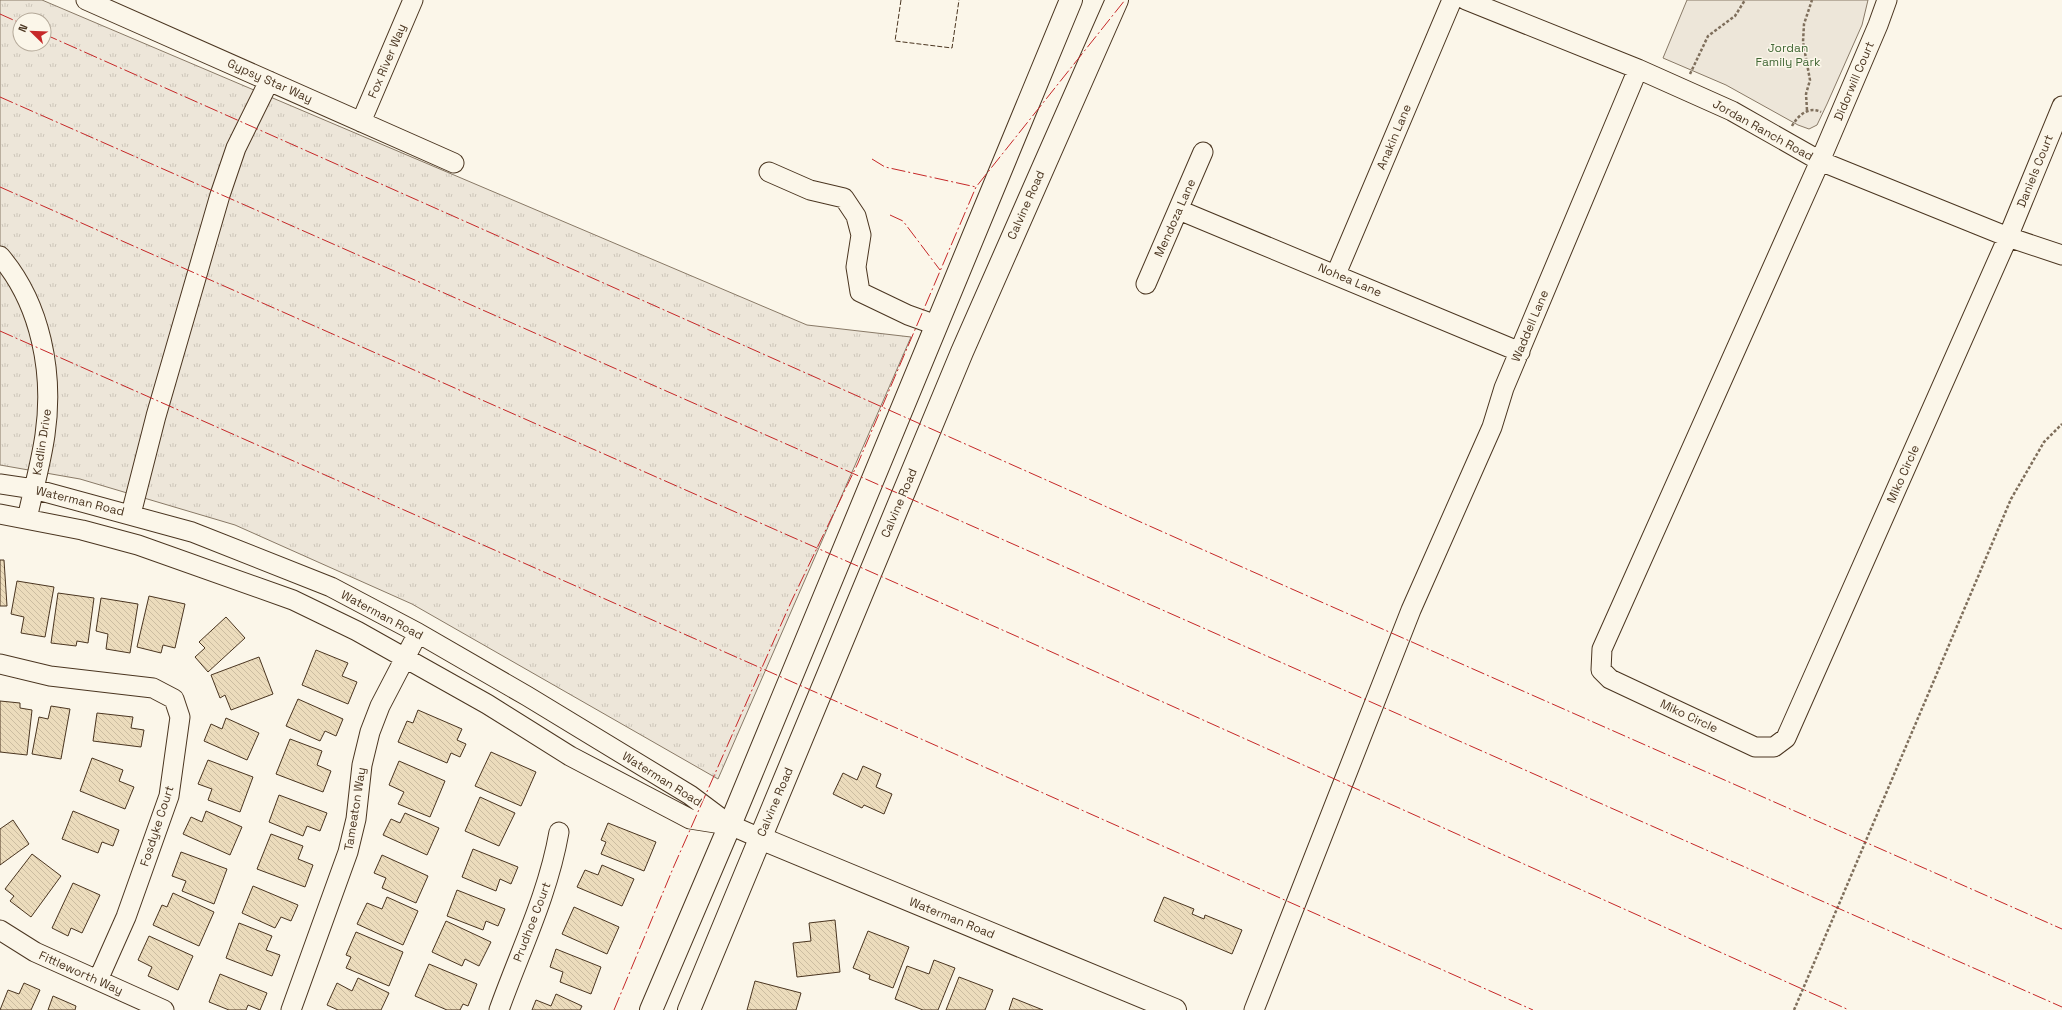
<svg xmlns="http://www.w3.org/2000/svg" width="2062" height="1010" font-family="'Space Grotesk',sans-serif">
  <defs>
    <pattern id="grass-tufts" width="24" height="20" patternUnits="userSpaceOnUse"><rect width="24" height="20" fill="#ede6d9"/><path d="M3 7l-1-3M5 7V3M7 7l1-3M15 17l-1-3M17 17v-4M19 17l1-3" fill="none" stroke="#cdc6ba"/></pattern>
    <pattern id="building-back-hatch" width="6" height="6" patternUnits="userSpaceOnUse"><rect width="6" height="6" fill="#ecdcbc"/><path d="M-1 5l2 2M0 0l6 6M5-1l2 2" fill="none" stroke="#ccbda1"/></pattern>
  </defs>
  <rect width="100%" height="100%" fill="#fbf6e9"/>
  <path fill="url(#grass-tufts)" stroke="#887966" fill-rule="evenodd" d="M 0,0 L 42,0 L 807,325 L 911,337 L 718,779 L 412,604 L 235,525 L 80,479 L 0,465 ZM 20,20 L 44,20 L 44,44 L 20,44 Z"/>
  <path fill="#ede6d9" stroke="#887966" d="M 1687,0 L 1868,0 L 1862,25 L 1827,104 L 1817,125 L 1809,129 L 1798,125 L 1726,85 L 1663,58 Z"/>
  <path fill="url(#building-back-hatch)" stroke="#4a3520" d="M 0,560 L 4,560 L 7,606 L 0,606 Z
    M 17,581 L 54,587 L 45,637 L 21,633 L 24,617 L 11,614 Z
    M 58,593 L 94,598 L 88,643 L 77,641 L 76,646 L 51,643 Z
    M 149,596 L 185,604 L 175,648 L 163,645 L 161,653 L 137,647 Z
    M 101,598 L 138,604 L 130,653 L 106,649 L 108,634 L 96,631 Z
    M 226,617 L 245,638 L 208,672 L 195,657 L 205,648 L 199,642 Z
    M 316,650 L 348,663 L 342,676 L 357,682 L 348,704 L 302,685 Z
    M 259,657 L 273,694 L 231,710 L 225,695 L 220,698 L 211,675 Z
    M 298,699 L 343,719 L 336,736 L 325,731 L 320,741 L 286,726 Z
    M 0,701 L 20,703 L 20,708 L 32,710 L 27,755 L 0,752 Z
    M 51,706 L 70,709 L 61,759 L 32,754 L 39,717 L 48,719 Z
    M 418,710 L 462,729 L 457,740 L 466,744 L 460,757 L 451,753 L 447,763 L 398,742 L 407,721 L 413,723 Z
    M 97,713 L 133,717 L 131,728 L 144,730 L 141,747 L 93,741 Z
    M 226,718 L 259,733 L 247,760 L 204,741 L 211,724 L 222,729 Z
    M 290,739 L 322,751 L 317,765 L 331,771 L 323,792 L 276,774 Z
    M 491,752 L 536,772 L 521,806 L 475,786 Z
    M 92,758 L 123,770 L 119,781 L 134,787 L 125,809 L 80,791 Z
    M 208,760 L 253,777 L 240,812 L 208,800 L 212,789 L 198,784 Z
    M 399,761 L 445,781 L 430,817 L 398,804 L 404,792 L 389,785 Z
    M 863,766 L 881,774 L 876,787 L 892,794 L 884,814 L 864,805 L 862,808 L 833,794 L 843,773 L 857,780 Z
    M 279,795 L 327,813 L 320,831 L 307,826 L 303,836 L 269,822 Z
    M 480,797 L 515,813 L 499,846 L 465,831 Z
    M 73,811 L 119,830 L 113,846 L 102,842 L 98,853 L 62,839 Z
    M 206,811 L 242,827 L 230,855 L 183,834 L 191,817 L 202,822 Z
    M 405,813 L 439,828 L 427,855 L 383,835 L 391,819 L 400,823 Z
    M 13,820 L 29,844 L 0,865 L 0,829 Z
    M 608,823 L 656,842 L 644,871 L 601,854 L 606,842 L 601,840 Z
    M 271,834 L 303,846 L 298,859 L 313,865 L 305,887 L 257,869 Z
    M 473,849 L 518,867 L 511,884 L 500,879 L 496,891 L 462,877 Z
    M 181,852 L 227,869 L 214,904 L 182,891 L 186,881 L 172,876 Z
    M 32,854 L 61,876 L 31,917 L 10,901 L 14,896 L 5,889 Z
    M 382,855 L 428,876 L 416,903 L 382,888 L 386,878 L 374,873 Z
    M 602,865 L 634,879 L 622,906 L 577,887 L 585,870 L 598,875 Z
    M 73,883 L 100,895 L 82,933 L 71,928 L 68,936 L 52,928 Z
    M 253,886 L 298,905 L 291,921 L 281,917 L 275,928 L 242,913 Z
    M 457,890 L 505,909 L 498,926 L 486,921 L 483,930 L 447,916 Z
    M 173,893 L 214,912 L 199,946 L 153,925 L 162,905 L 167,907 Z
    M 387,897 L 418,911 L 403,945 L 357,924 L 367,903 L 382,909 Z
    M 1164,897 L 1194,909 L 1192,914 L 1204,919 L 1205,915 L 1242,930 L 1232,954 L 1154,921 Z
    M 574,907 L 619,927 L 607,954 L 562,934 Z
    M 835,920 L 840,972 L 797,977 L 793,943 L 811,941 L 809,923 Z
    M 446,921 L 491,942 L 479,966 L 465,959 L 462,966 L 432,952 Z
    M 239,923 L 272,936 L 266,950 L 280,955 L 272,976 L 226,958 Z
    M 868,931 L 909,947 L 893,988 L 869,979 L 870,975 L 853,968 Z
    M 356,932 L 403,952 L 389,986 L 346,968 L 351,957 L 346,955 Z
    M 149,936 L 193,956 L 178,990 L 148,976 L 152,967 L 138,960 Z
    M 556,949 L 601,967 L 591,994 L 560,982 L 563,972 L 550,967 Z
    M 934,960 L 955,968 L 938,1010 L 923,1010 L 895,999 L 907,966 L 929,974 Z
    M 429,964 L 477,984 L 468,1006 L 463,1004 L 460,1010 L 447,1010 L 415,996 Z
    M 220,974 L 267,993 L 260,1010 L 248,1005 L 246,1010 L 229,1010 L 209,1002 Z
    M 959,977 L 993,990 L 985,1010 L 946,1010 Z
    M 358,978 L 389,993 L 381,1010 L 338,1010 L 327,1005 L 337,983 L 352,991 Z
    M 755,981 L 801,993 L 796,1010 L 747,1010 Z
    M 24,983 L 40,990 L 31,1010 L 0,1010 L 8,990 L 19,994 Z
    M 556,994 L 582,1006 L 580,1010 L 532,1010 L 536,1000 L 551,1006 Z
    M 53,996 L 76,1006 L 75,1010 L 48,1010 Z
    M 1013,998 L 1043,1010 L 1009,1010 Z"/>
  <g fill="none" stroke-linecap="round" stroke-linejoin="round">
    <defs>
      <path id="minor" d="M 86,0 L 454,163
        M 1466,0 L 1638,69 L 1732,111 L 1820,161 L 2008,237 L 2062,255
        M 1887,0 L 1878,25 L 1820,161 L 1602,649 L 1601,670 L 1610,679 L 1755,747 L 1774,747 L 1786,738 L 2008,237 L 2062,106
        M 361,122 L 413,0
        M 769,172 L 810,190 L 844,198 L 856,216 L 861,235 L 856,267 L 860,292 L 908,315 L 936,325
        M 1179,210 L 1520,352
        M 0,256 C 41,304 54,373 45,435 C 41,463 33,491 27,519
        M 1336,274 L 1452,0
        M 1146,284 L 1203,152
        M 0,484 L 34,489 L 192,532 L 331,587 L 418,633 L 527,696 L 690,795 L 730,825 L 760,838
        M 0,514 L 82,530 L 138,545 L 293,600 L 357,631 L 487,704 L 570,756 L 690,819 L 728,825
        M 131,514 L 156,416 L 220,195 L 236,148 L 269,81
        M 0,664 L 50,676 L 153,688 L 174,699 L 180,717 L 169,796 L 126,917 L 98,980
        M 0,930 L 35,952 L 164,1010
        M 291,1010 L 348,852 L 356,819 L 362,765 L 370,732 L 380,706 L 418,633
        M 499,1010 C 520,951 548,895 559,832
        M 1254,1010 L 1411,610 L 1492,427 L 1504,388 L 1638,69"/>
      <path id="major" d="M 760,838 L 1175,1010
        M 651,1010 L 730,825 L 1071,0
        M 689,1010 L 962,352 L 1117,0"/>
    </defs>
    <use href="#minor" stroke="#4a3520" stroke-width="21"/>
    <use href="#major" stroke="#4a3520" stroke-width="24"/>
    <path stroke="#7f6f5c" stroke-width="2.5" stroke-dasharray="3 2" stroke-linecap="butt" d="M 1690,74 L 1708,36 L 1735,16 L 1745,0
      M 1807,110 L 1806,94 L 1810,80 L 1803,42 L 1804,24 L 1812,0
      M 1792,126 C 1798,115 1809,106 1821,112
      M 1794,1010 L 2011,499 L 2044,442 L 2062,424"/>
    <use href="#minor" stroke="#fbf6e9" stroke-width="19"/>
    <use href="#major" stroke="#fbf6e9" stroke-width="22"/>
    <path stroke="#4a3520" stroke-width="1" stroke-dasharray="5 2" stroke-linecap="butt" d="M 901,0 L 895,41 L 952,48 L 959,0"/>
    <path stroke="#c62828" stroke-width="1" stroke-dasharray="14 3 2 3" stroke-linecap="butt" d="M 0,14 L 20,23
      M 44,34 L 1199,548 L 2062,929
      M 0,97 L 2062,1007
      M 872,159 L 885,167 L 976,187
      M 0,187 L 1016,636 L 1849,1010
      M 890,215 L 903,221 L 940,270
      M 0,331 L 1533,1010
      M 614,1010 L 674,866 L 791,602 L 858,463 L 976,187 L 1125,0"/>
  </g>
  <g text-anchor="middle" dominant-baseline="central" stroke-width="3" stroke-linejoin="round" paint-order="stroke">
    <g font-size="12" fill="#436837" stroke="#fbf6e9">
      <text x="1788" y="48">Jordan<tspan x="1788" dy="14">Family Park</tspan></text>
    </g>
    <g font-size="12" fill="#4a3520" stroke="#fbf6e9">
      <text transform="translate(387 61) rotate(-67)">Fox River Way</text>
      <text transform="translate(270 81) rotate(24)">Gypsy Star Way</text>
      <text transform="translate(1854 81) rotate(-67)">Didorwill Court</text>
      <text transform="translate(1763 130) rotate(29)">Jordan Ranch Road</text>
      <text transform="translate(1394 137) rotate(-67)">Anakin Lane</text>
      <text transform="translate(2035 171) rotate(-68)">Daniels Court</text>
      <text transform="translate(1026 205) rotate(-66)">Calvine Road</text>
      <text transform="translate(1175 218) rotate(-66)">Mendoza Lane</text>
      <text transform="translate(1350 280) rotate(23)">Nohea Lane</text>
      <text transform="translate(1530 326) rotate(-67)">Waddell Lane</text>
      <text transform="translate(42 442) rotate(-81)">Kadlin Drive</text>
      <text transform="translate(1903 474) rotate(-66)">Miko Circle</text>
      <text transform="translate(80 501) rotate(14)">Waterman Road</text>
      <text transform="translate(899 503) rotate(-67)">Calvine Road</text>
      <text transform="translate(382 615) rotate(28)">Waterman Road</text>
      <text transform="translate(1689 716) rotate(25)">Miko Circle</text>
      <text transform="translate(662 779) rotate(32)">Waterman Road</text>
      <text transform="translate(775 802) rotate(-67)">Calvine Road</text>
      <text transform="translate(355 809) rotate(-81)">Tameaton Way</text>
      <text transform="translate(157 826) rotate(-72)">Fosdyke Court</text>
      <text transform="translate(952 918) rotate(22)">Waterman Road</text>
      <text transform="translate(532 922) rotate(-69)">Prudhoe Court</text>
      <text transform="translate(81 973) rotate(24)">Fittleworth Way</text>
    </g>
  </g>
  <g transform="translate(32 32) rotate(293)"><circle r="19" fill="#fbf6e9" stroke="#b4a999"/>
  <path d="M0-3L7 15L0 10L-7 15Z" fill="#c62828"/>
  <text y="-6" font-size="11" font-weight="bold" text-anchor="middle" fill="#4a3520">N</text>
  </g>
</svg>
